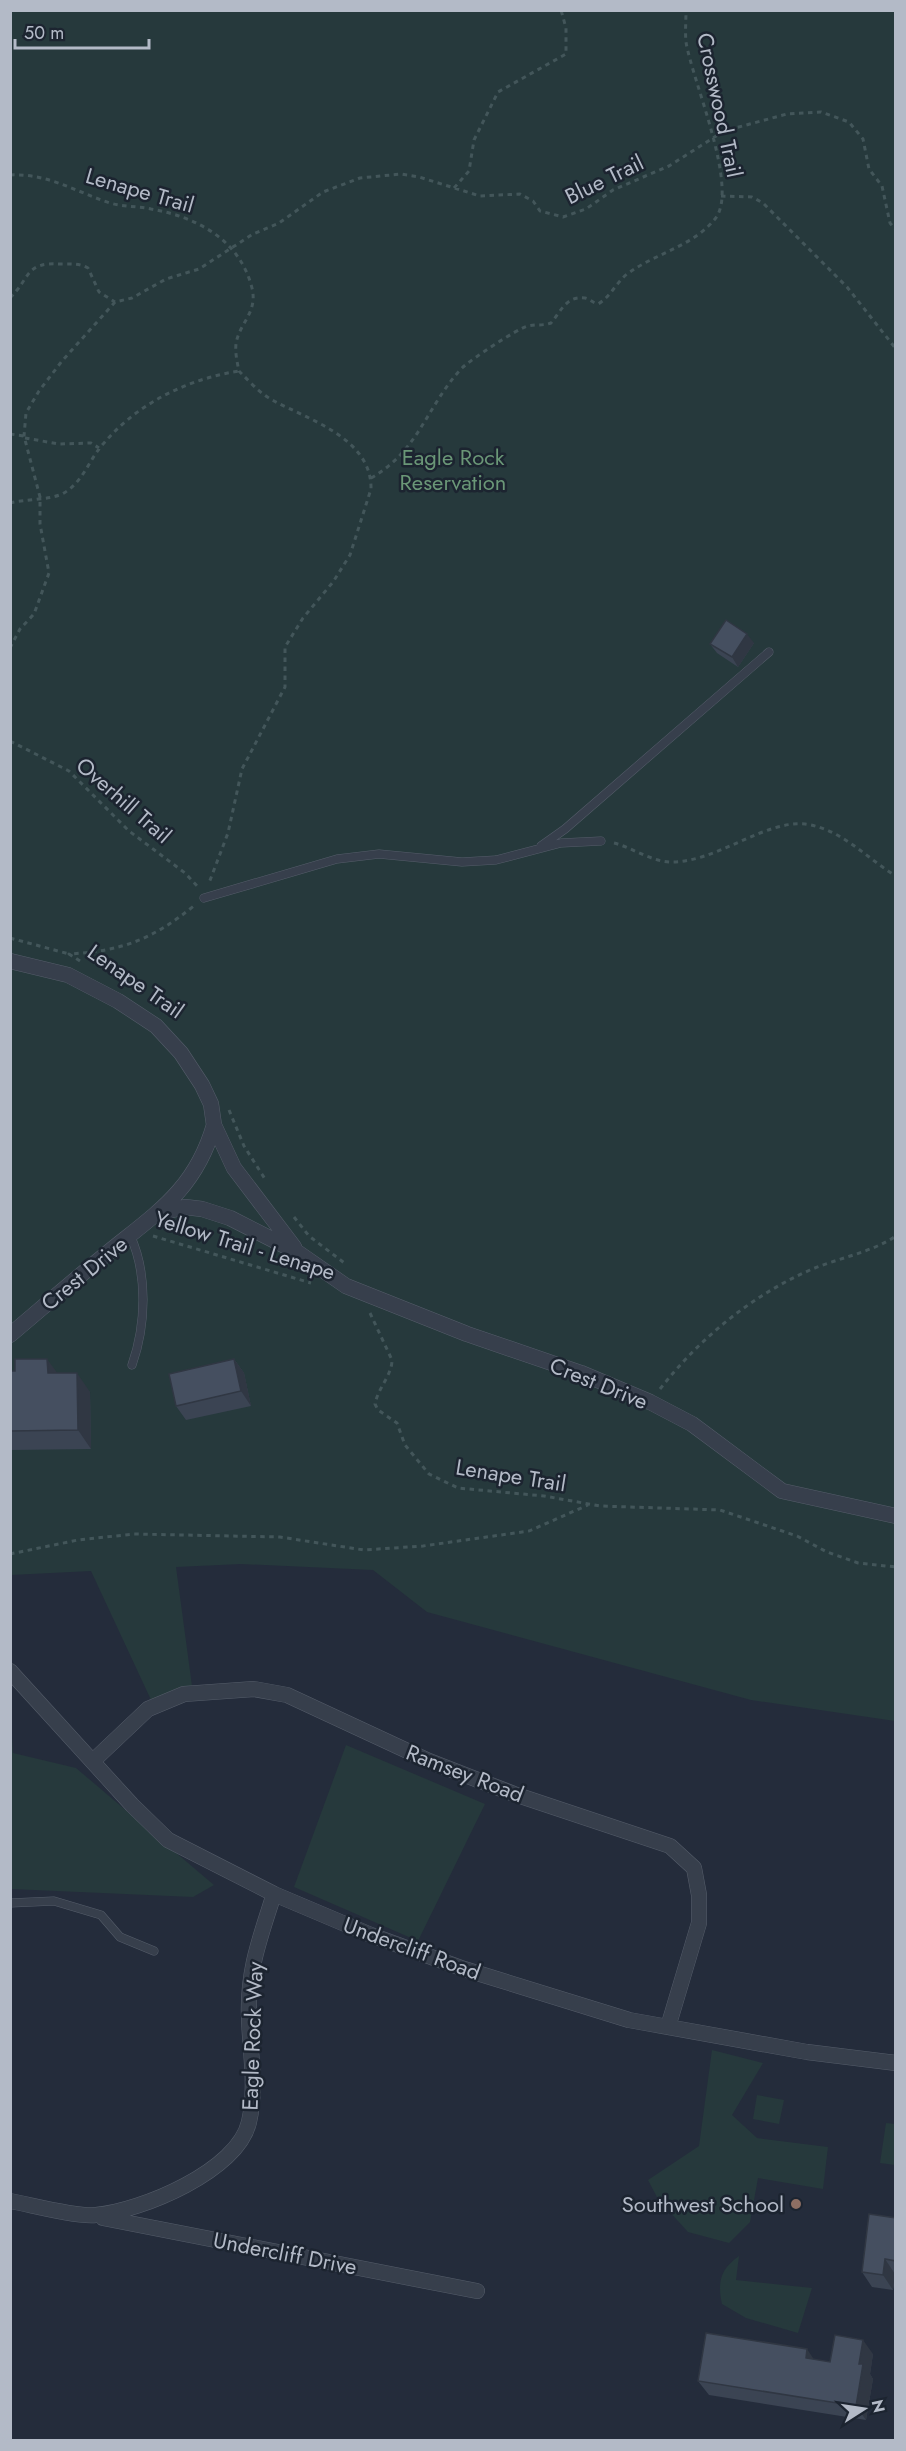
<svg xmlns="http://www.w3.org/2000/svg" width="906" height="2451" font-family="Jost,sans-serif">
  <rect width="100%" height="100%" fill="#242c3b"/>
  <path fill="#26393c" d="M 10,11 L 895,11 L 895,1721 L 751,1700 L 427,1612 L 373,1570 L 241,1564 L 176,1567 L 192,1686 L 152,1702 L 91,1571 L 11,1575 Z
    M 10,1705 L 13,1753 L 76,1768 L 214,1885 L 193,1897 L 11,1889 Z
    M 346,1745 L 485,1804 L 418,1941 L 294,1887 Z
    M 712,2050 L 763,2063 L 732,2115 L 757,2138 L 828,2147 L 823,2189 L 758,2178 L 750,2222 L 729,2243 L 688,2232 L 658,2199 L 648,2180 L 699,2146 Z
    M 757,2095 L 784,2100 L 779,2124 L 753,2119 Z
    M 886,2123 L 895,2124 L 895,2165 L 880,2163 Z
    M 739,2256 L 736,2280 L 812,2288 L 798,2333 L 746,2318 L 722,2304 C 717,2281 721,2269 739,2256 Z"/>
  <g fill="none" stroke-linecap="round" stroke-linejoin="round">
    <defs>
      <path id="lane" d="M 541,846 L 565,829 L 769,652
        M 204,898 L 337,859 L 379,854 L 462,862 L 496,860 L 561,843 L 601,841
        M 130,1235 C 148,1274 146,1325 132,1365
        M 10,1903 L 54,1901 L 101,1915 L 120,1937 L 154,1951"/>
      <path id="street" d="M 10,961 L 68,975 L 118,1001 L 156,1026 L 181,1053 L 202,1085 L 211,1104 L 214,1125 L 234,1168 L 294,1247
        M 160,1213 L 185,1207 L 202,1209 L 230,1218 L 297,1252 L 346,1286 L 467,1334 L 581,1373 L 650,1402 L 692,1424 L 782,1491 L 896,1516
        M 10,1335 C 42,1308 73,1281 105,1255 C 155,1214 195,1191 214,1125
        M 10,1671 L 132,1805 L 168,1840 L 274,1894 L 371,1935 L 464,1969 L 629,2020 L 807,2052 L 896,2063
        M 93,1761 L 148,1709 L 184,1694 L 254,1689 L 287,1695 L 429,1761 L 514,1794 L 670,1846 L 694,1868 L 699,1895 L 699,1923 L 668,2027
        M 10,2201 C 32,2205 76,2217 96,2215 C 141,2211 238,2171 249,2122 C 257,2087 250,2053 249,2018 C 247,1971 260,1938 274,1894
        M 103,2218 L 477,2291"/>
    </defs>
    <use href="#lane" stroke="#555d6a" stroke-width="9"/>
    <use href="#street" stroke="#555d6a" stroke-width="16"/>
    <path stroke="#43565a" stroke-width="3" stroke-dasharray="4.5 4.5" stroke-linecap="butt" d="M 10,175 C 48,173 76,192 110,203 C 124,207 137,206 151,209 C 197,217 240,240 252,288 C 258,313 239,323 236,344 C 235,352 237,362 239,371 C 249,381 260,394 274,401 C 310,420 372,439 371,489 L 350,555 L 333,582 L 303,618 L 285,647 L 285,687 L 242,769 L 228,833 L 209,883
      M 454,188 L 469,171 L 474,140 L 498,92 L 566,54 L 566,28 L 561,10
      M 721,196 L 752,197 L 763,203 L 847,287 L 896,349
      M 10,298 C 31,277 25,262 60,264 C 70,264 79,263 88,268 L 99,292 L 115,302
      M 10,434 L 24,436
      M 25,438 L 59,444 L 91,443 L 99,448
      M 371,478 C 419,451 427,405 462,368 C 470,360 518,328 528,326 C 536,324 543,326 551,323 C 560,313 566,295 585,298 C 590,299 593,303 598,304 C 612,296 617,280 630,272 C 657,253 693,246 715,219 C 740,189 692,80 686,42 C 685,32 686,21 686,10
      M 10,503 C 25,499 52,500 64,493 C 84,481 89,459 104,443 C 138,403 188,379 239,371
      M 10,648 L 20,629 L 34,614 L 49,573 L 40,524 L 40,497 L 24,436 L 26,413 L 39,391 L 62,361 L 115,302 L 132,298 L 166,279 L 199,269 L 253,234 L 279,223 L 323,192 L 360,178 L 401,174 L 419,177 L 480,196 L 520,194 L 533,201 L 540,211 L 563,217 L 586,209 L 613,190 L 669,166 L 724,131 L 787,114 L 821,112 L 849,122 L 863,139 L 869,169 L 882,186 L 890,223 L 896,230
      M 10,741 L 69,771 L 129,831 L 185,873 L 199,888
      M 614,843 C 633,848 650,861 670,862 C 716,863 764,820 805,824 C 842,829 866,858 896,876
      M 10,938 L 69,954
      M 80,961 L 69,954 C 123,951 153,939 195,905
      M 229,1110 L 244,1146 L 265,1179
      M 294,1217 L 309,1236 L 347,1265
      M 153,1236 L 311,1283
      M 370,1313 L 392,1360 C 392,1375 378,1388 375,1404 L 378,1410 L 397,1423 L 405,1445 L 429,1474 L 458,1488 L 544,1496 L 600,1506 L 720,1510 L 797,1536 L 827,1552 L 858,1563 L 896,1567
      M 660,1389 C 700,1338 751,1296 810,1270 C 838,1258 870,1253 896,1236
      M 10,1554 L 78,1540 L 134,1534 L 280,1537 L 364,1550 L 423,1546 L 529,1531 L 588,1505"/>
    <use href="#lane" stroke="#373f4c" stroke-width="8"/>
    <use href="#street" stroke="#373f4c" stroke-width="15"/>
  </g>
  <path fill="#3b4453" d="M 754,643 L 738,667 L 717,653 L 710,644 Z
    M 234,1359 L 244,1373 L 251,1406 L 186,1420 L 176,1406 Z
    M 10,1371 L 57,1373 L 90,1392 L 91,1449 L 10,1450 Z
    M 896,2218 L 896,2274 L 893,2290 L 872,2287 L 862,2272 Z
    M 873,2354 L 870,2374 L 873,2379 L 866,2420 L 709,2395 L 698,2381 L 815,2360 L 830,2362 Z"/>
  <path fill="#303743" d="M 747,634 L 754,643 L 738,667 L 732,657 Z
    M 47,1359 L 61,1378 L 48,1373 Z
    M 234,1359 L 244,1373 L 251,1406 L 241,1391 Z
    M 77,1373 L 90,1392 L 91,1449 L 78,1430 Z
    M 885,2259 L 895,2274 L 893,2290 L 883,2275 Z
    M 863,2340 L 873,2354 L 870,2374 L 873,2379 L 866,2420 L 856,2406 L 859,2364 Z
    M 807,2349 L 817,2364 L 806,2358 Z"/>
  <path fill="#454f60" stroke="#303743" stroke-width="1.5" d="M 726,620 L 747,634 L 732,657 L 710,644 Z
    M 15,1359 L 47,1359 L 48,1373 L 77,1373 L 78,1430 L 10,1431 L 10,1371 L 15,1371 Z
    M 234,1359 L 241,1391 L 176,1406 L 169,1374 Z
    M 869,2214 L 896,2218 L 896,2261 L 885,2259 L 883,2275 L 862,2272 Z
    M 706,2333 L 807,2349 L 806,2358 L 830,2362 L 835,2335 L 863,2340 L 859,2364 L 863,2364 L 856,2406 L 698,2381 Z"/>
  <circle fill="#8d6e63" stroke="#1c2430" stroke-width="2" cx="796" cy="2204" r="6"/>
  <g text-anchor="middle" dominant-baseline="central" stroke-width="5" stroke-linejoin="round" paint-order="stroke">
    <g font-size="22" fill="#b3bac7" stroke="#1c2430">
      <text transform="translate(720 105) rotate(78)">Crosswood Trail</text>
      <text transform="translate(604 179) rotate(-26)">Blue Trail</text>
      <text transform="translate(140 190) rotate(16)">Lenape Trail</text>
      <text transform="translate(124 800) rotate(41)">Overhill Trail</text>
      <text transform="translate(136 981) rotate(35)">Lenape Trail</text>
      <text transform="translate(245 1245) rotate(17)">Yellow Trail - Lenape</text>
      <text transform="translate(84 1273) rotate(-39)">Crest Drive</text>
      <text transform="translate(599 1383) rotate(22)">Crest Drive</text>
      <text transform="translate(511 1475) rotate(9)">Lenape Trail</text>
      <text transform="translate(465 1773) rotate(21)">Ramsey Road</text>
      <text transform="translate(412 1948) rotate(20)">Undercliff Road</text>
      <text transform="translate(252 2036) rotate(-88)">Eagle Rock Way</text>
      <text transform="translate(285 2253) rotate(11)">Undercliff Drive</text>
    </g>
    <g font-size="22" fill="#6a9777" stroke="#1c2430">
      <text x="453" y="457">Eagle Rock<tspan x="453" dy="25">Reservation</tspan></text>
    </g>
    <g font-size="22" fill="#b3bac7" stroke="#1c2430" text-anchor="end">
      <text x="784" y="2204">Southwest School</text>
    </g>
  </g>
  <rect width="906" height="2451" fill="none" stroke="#b3bac7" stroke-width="24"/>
  <g transform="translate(864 2409) rotate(78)" stroke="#1c2430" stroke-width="4.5" paint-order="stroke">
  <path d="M0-4.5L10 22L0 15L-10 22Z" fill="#b3bac7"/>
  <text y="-9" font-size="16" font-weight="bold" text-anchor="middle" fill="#b3bac7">N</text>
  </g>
  <path d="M15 39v9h134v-9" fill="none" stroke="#b3bac7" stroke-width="3"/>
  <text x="24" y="39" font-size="18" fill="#b3bac7" stroke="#1c2430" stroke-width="4.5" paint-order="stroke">50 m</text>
</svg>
